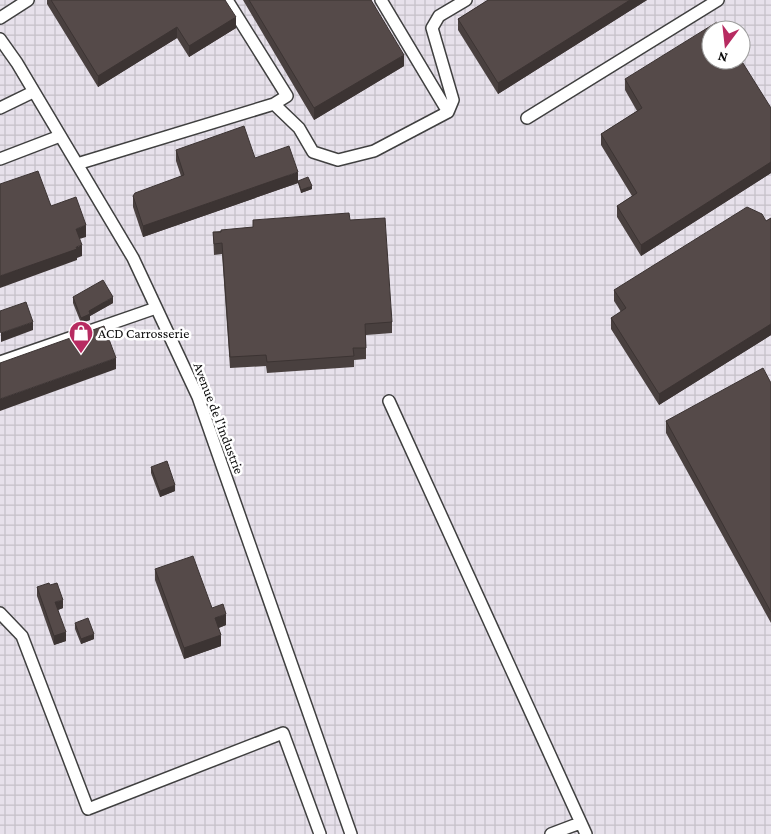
<svg xmlns="http://www.w3.org/2000/svg" width="771" height="834" font-family="'Crimson Pro',serif">
  <defs>
    <pattern id="industrial-grid" width="8" height="8" patternUnits="userSpaceOnUse" patternTransform="scale(1.25)"><rect width="8" height="8" fill="#e7e1eb"/><path d="M0 4h8M4 0v8" fill="none" stroke="#c5c0c8"/></pattern>
  </defs>
  <rect width="100%" height="100%" fill="#fef5ed"/>
  <path fill="url(#industrial-grid)" fill-rule="evenodd" d="M 0,0 L 771,0 L 771,834 L 0,834 ZM 711,30 L 741,30 L 741,60 L 711,60 Z"/>
  <g fill="none" stroke-linecap="round" stroke-linejoin="round">
    <defs>
      <path id="minor" d="M 227,0 L 287,96 L 274,104
        M 381,0 L 448,112
        M 0,18 L 28,0
        M 0,39 L 17,63 L 133,258 L 198,397 L 351,834
        M 0,108 L 33,92
        M 527,118 L 718,0
        M 0,159 L 60,136
        M 77,164 L 274,104 L 299,128 L 313,152 L 338,160 L 374,151 L 448,112 L 453,100 L 432,28 L 439,16 L 466,0
        M 0,362 L 156,308
        M 389,401 L 586,834
        M 0,613 L 22,636 L 88,809 L 283,733 L 320,834
        M 551,834 L 580,823"/>
    </defs>
    <use href="#minor" stroke="#404040" stroke-width="14"/>
    <use href="#minor" stroke="#fff" stroke-width="11"/>
  </g>
  <path fill="#49403f" d="M 47,0 L 225,0 L 236,28 L 189,57 L 177,38 L 98,87 L 47,4 Z
    M 243,0 L 371,0 L 404,66 L 314,120 Z
    M 488,0 L 647,0 L 498,94 L 458,30 L 458,19 Z
    M 625,79 L 771,108 L 771,173 L 641,256 L 617,217 L 617,206 L 632,196 L 601,145 L 601,134 L 637,111 L 625,90 Z
    M 176,150 L 255,158 L 312,189 L 301,193 L 298,183 L 143,237 L 133,207 L 133,196 L 181,176 L 176,161 Z
    M 771,218 L 771,335 L 659,405 L 611,329 L 611,318 L 621,312 L 614,301 L 614,290 L 766,221 Z
    M 253,220 L 350,220 L 392,322 L 392,333 L 366,335 L 366,359 L 354,360 L 354,367 L 267,373 L 266,366 L 230,368 L 222,254 L 214,255 L 213,232 L 253,227 Z
    M 73,297 L 113,303 L 90,316 L 90,320 L 81,323 L 73,303 Z
    M 771,383 L 771,623 L 666,433 L 666,421 Z
    M 151,467 L 175,491 L 160,497 L 151,473 Z
    M 155,569 L 212,608 L 226,625 L 219,628 L 221,646 L 184,659 L 155,580 Z
    M 37,587 L 63,608 L 58,610 L 66,641 L 54,645 L 37,596 Z
    M 75,623 L 94,639 L 81,644 L 75,629 Z"/>
  <path fill="#3c3433" d="M 630,0 L 647,0 L 498,94 L 498,83 Z
    M 236,17 L 236,28 L 189,57 L 189,46 Z
    M 177,27 L 177,38 L 98,87 L 98,76 Z
    M 404,55 L 404,66 L 314,120 L 314,108 Z
    M 771,162 L 771,173 L 641,256 L 641,245 Z
    M 298,172 L 298,183 L 143,237 L 143,226 Z
    M 312,186 L 312,189 L 301,193 L 301,190 Z
    M 86,225 L 86,237 L 76,240 L 76,229 Z
    M 82,245 L 82,256 L 77,258 L 77,260 L 0,288 L 0,276 Z
    M 113,297 L 113,303 L 90,316 L 90,320 L 81,323 L 81,318 L 89,311 Z
    M 33,322 L 33,330 L 1,342 L 1,333 Z
    M 771,324 L 771,335 L 659,405 L 659,394 Z
    M 116,358 L 116,369 L 0,411 L 0,399 Z
    M 175,485 L 175,491 L 160,497 L 160,491 Z
    M 63,600 L 63,608 L 55,611 L 55,602 Z
    M 226,614 L 226,625 L 215,629 L 215,618 Z
    M 66,632 L 66,641 L 54,645 L 54,636 Z
    M 94,634 L 94,639 L 81,644 L 81,639 Z
    M 221,635 L 221,646 L 184,659 L 184,648 Z"/>
  <path fill="#554a49" stroke="#3c3433" d="M 51,0 L 225,0 L 236,17 L 189,46 L 177,27 L 98,76 Z
    M 249,0 L 371,0 L 404,55 L 314,108 Z
    M 488,0 L 630,0 L 498,83 L 458,19 Z
    M 717,22 L 722,30 L 711,30 L 711,60 L 741,60 L 771,108 L 771,162 L 641,245 L 617,206 L 637,193 L 601,134 L 642,108 L 625,79 Z
    M 244,126 L 255,158 L 289,146 L 298,172 L 143,226 L 133,196 L 135,193 L 184,175 L 176,150 Z
    M 38,171 L 51,206 L 76,197 L 86,225 L 76,229 L 82,245 L 76,247 L 77,249 L 0,276 L 0,184 Z
    M 308,177 L 312,186 L 301,190 L 298,181 Z
    M 747,207 L 762,214 L 766,221 L 771,218 L 771,324 L 659,394 L 611,318 L 626,308 L 614,290 Z
    M 349,213 L 350,220 L 385,218 L 392,322 L 365,324 L 366,348 L 353,348 L 354,356 L 267,362 L 266,355 L 230,357 L 222,243 L 214,244 L 213,232 L 221,232 L 221,230 L 253,227 L 253,220 Z
    M 103,280 L 113,297 L 89,311 L 90,314 L 81,318 L 73,297 Z
    M 26,302 L 33,322 L 1,333 L 0,331 L 0,311 Z
    M 104,326 L 116,358 L 0,399 L 0,363 Z
    M 763,368 L 771,383 L 771,612 L 666,421 Z
    M 167,461 L 175,485 L 160,491 L 151,467 Z
    M 193,556 L 212,608 L 223,604 L 226,614 L 215,618 L 221,635 L 184,648 L 155,569 Z
    M 49,583 L 50,585 L 57,583 L 63,600 L 55,602 L 66,632 L 54,636 L 37,587 Z
    M 88,618 L 94,634 L 81,639 L 75,623 Z"/>
  <defs>
    <symbol id="shop-pin" viewBox="-11 -11 22 30"><path d="M0 17L-7.5 6A9.5 9.5 0 1 1 7.5 6Z" fill="#b72b61" stroke="#fff"/><path d="M-5-2.5h2.3a2.7 3.5 0 0 1 5.4 0H5L5.5 6h-11ZM-1.5-2.5h3a1.5 2.3 0 0 0-3 0Z" fill="#fff"/></symbol>
  </defs>
  <g fill-rule="evenodd">
    <use href="#shop-pin" x="67" y="319" width="28" height="38"/>
  </g>
  <g text-anchor="middle" dominant-baseline="central" stroke-width="5" stroke-linejoin="round" paint-order="stroke">
    <g font-size="14" fill="#0d0d0d" stroke="#fff" text-anchor="start">
      <text x="98" y="333">ACD Carrosserie</text>
    </g>
    <g font-size="14" fill="#0d0d0d" stroke="#fff">
      <text transform="translate(219 418) rotate(69)">Avenue de l'Industrie</text>
    </g>
  </g>
  <g transform="translate(726 45) rotate(195)"><circle r="24" fill="#ffffff" stroke="#9e9e9e"/>
  <path d="M0-4L9 19L0 12L-9 19Z" fill="#b72b61"/>
  <text y="-8" font-size="14" font-weight="bold" text-anchor="middle" fill="#0d0d0d">N</text>
  </g>
</svg>
